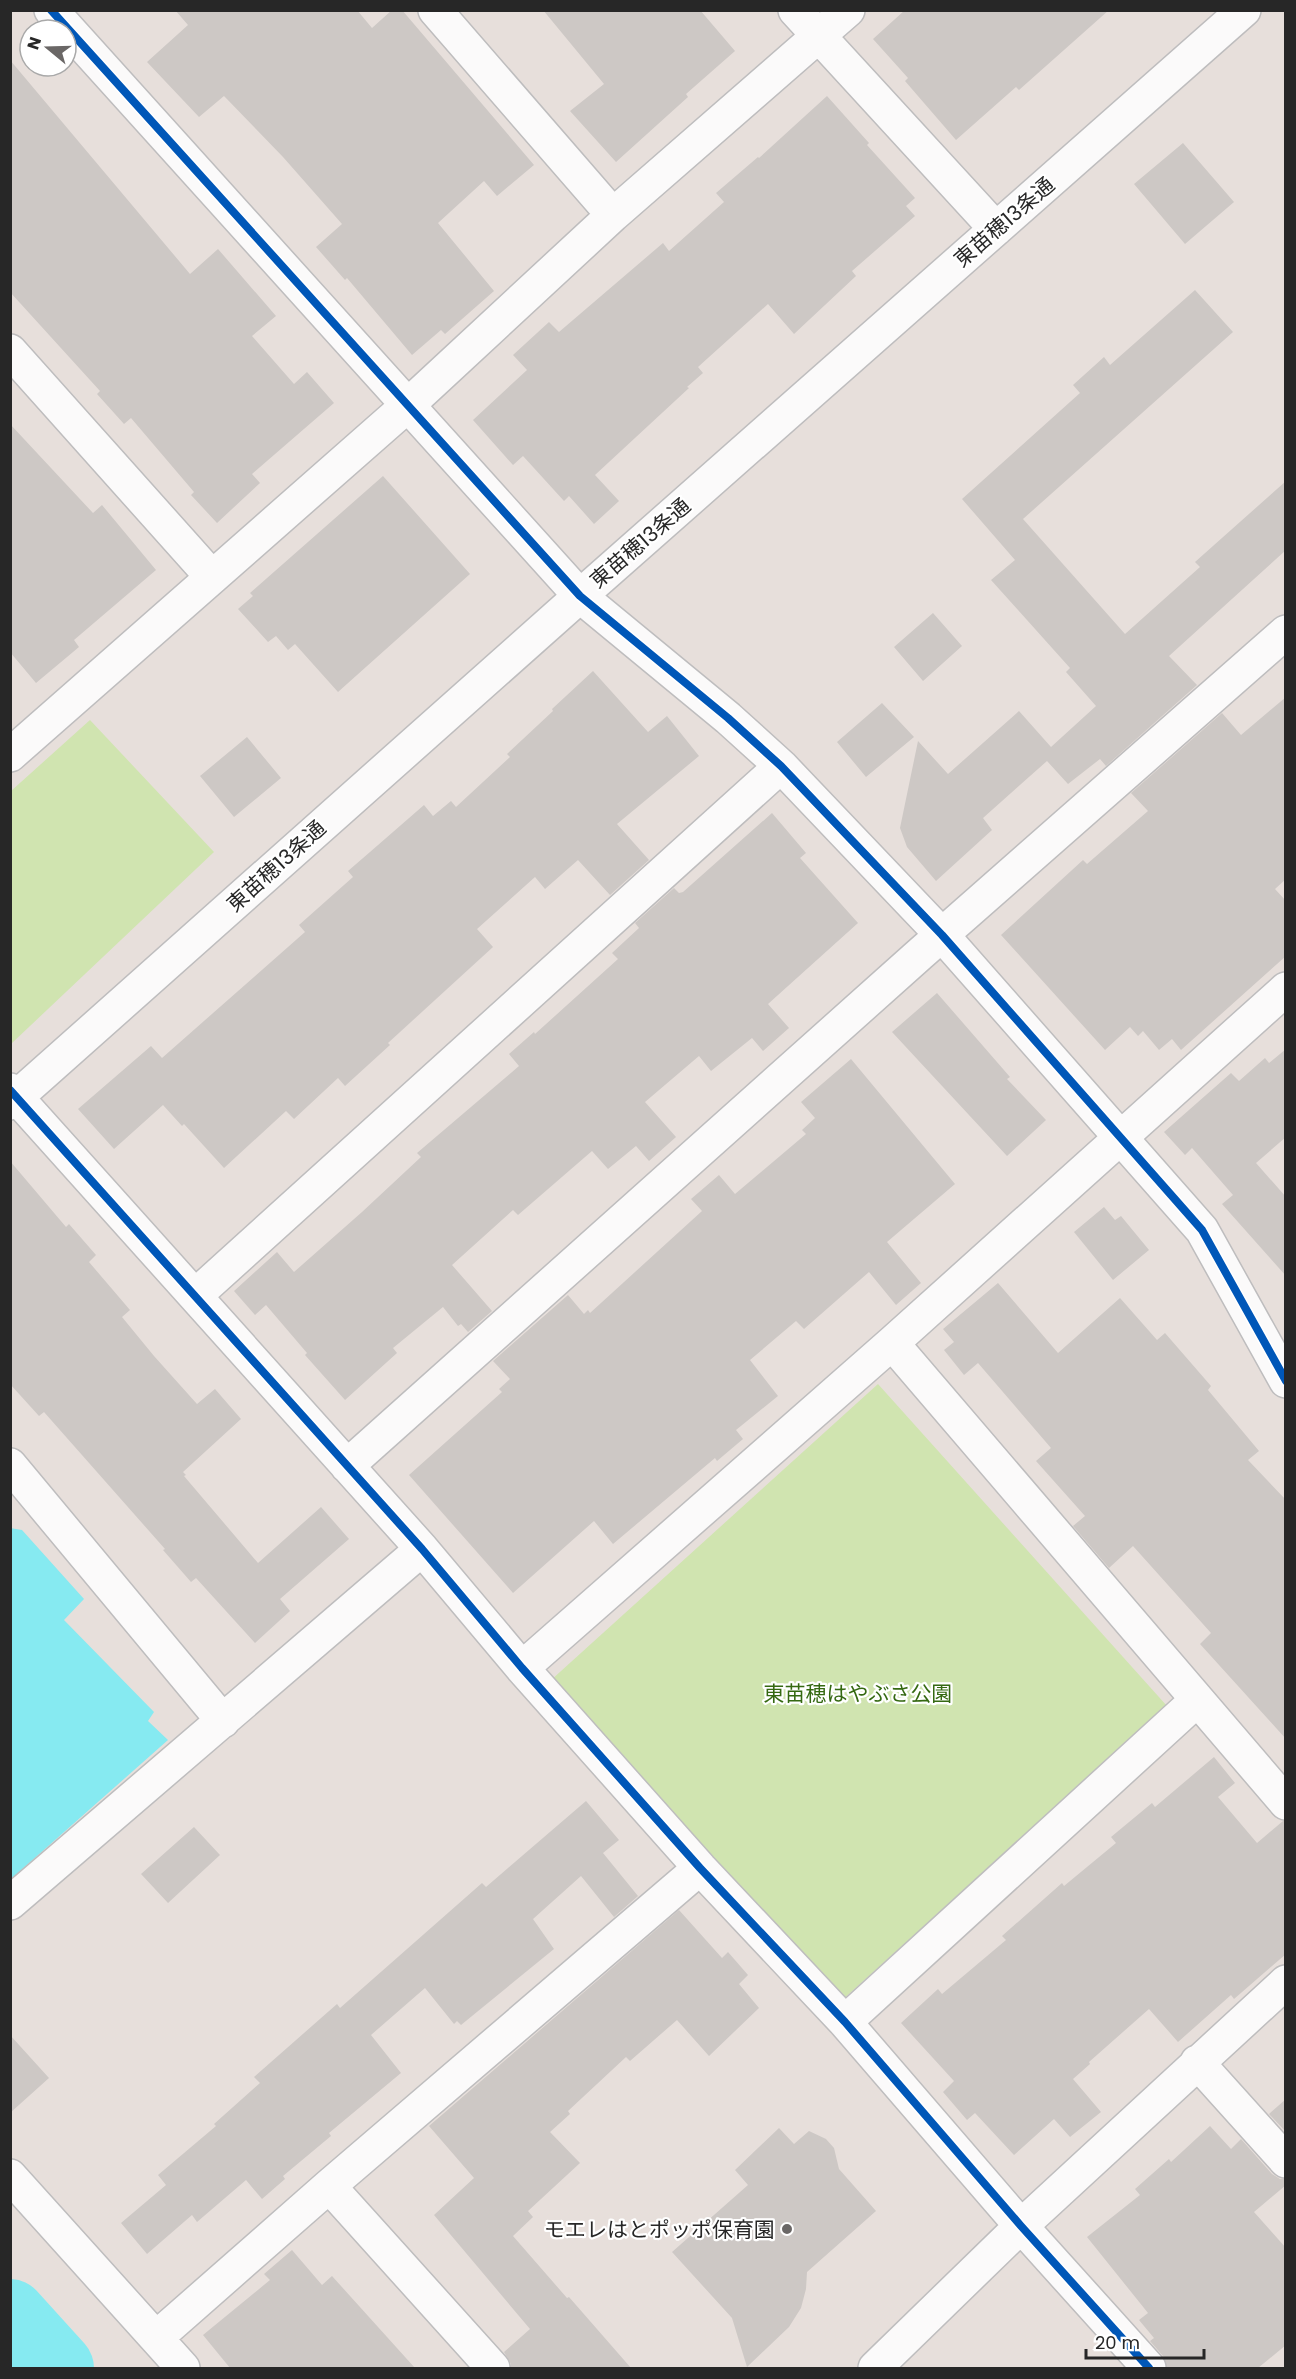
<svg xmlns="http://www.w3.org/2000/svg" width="1296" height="2379" font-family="Poppins,'Noto Sans JP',sans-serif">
  <rect width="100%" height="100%" fill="#e7dfdb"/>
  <path fill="#d0e4b0" d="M 90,720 L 214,852 L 11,1044 L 11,791 Z
    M 878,1384 L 1167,1706 L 839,2003 L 550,1681 Z"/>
  <path fill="#86eaf1" d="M 10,1528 L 22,1530 L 84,1599 L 64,1620 L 154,1712 L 148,1721 L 168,1740 L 11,1879 Z"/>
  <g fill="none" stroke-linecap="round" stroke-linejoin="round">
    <path stroke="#86eaf1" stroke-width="72" d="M 10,2315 L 58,2368"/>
  </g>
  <path fill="#cdc8c5" d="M 175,10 L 357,10 L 372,28 L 392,10 L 402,10 L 534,165 L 497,196 L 484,181 L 438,223 L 494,291 L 445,334 L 441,330 L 412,355 L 347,278 L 345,280 L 316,247 L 342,224 L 283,157 L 224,96 L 199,117 L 147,62 L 188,25 Z
    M 543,10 L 700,10 L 735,51 L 686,94 L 688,97 L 616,162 L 570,111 L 604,84 Z
    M 905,10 L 1109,10 L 1019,90 L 1016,87 L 956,140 L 905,81 L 908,78 L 873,39 Z
    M 10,60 L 190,274 L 218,249 L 276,316 L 252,336 L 294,384 L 307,372 L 334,403 L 252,474 L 260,483 L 217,523 L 191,495 L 194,492 L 131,418 L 124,424 L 97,394 L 100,391 L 10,292 Z
    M 827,96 L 869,143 L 867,145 L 915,198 L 906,206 L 915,216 L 852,271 L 856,276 L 794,334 L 768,304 L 698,367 L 703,373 L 687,387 L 689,388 L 595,475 L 619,501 L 594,524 L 569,496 L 564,501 L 523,456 L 513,465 L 473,420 L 527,370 L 513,355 L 549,322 L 559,332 L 663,243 L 669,251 L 724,202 L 716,193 L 758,157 L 759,158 Z
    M 1183,143 L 1234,202 L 1185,244 L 1134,184 Z
    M 1195,290 L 1233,332 L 1023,519 L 1125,634 L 1200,567 L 1195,562 L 1286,481 L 1286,550 L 1169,656 L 1197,685 L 1106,766 L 1100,759 L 1068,784 L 1047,761 L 983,818 L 992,830 L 936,881 L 907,847 L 900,828 L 918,741 L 948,774 L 1019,711 L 1051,747 L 1096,706 L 1066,672 L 1070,668 L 991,580 L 1015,560 L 962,499 L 1080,393 L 1073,385 L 1104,357 L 1110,365 Z
    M 10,424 L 93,513 L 102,505 L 156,570 L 74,640 L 79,647 L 36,683 L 10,652 Z
    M 383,476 L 470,574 L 338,692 L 295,644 L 288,650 L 276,636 L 268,642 L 238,609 L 253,596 L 250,593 Z
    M 933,613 L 962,646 L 923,681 L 894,647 Z
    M 593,671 L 648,732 L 667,716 L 699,756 L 617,824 L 649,860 L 610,895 L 578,860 L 545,889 L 535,877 L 477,929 L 493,947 L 388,1043 L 390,1045 L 345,1086 L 338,1078 L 294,1119 L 286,1111 L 224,1168 L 184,1124 L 182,1126 L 163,1105 L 114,1149 L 78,1109 L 151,1046 L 162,1058 L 305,932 L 299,925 L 353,877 L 348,871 L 370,852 L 424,805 L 433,816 L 451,801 L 456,807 L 510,757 L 507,754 L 553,711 L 552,709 Z
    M 1286,697 L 1286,879 L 1275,889 L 1286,901 L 1286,956 L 1181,1050 L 1172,1039 L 1159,1050 L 1143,1031 L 1138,1036 L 1130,1027 L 1105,1050 L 1001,935 L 1083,860 L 1087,864 L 1148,811 L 1131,793 L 1222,713 L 1241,735 Z
    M 882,703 L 914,737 L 866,777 L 837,742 Z
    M 247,737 L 281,778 L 234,817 L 200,776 Z
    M 772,813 L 806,853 L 800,858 L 858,923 L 768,1004 L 789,1028 L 763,1051 L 752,1038 L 711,1071 L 699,1056 L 645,1102 L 676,1137 L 649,1161 L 636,1146 L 608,1169 L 592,1151 L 518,1215 L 513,1210 L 452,1265 L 492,1311 L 468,1332 L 461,1324 L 458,1326 L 443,1307 L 393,1348 L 397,1353 L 345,1400 L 305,1355 L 307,1353 L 266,1305 L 255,1315 L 234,1291 L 277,1252 L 294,1272 L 362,1212 L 421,1157 L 417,1153 L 519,1066 L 509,1054 L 534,1032 L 535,1034 L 618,959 L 612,953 L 639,928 L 635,923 L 674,888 L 679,893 L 683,892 Z
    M 937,993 L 1010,1077 L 1007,1079 L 1046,1120 L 1007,1156 L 892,1032 Z
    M 1286,1049 L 1286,1137 L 1256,1163 L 1286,1197 L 1286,1276 L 1222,1204 L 1233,1195 L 1192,1148 L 1185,1155 L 1164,1132 L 1231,1073 L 1239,1081 L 1265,1058 L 1269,1063 Z
    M 851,1059 L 955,1184 L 887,1242 L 921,1283 L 896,1305 L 869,1272 L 804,1329 L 796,1321 L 750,1360 L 778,1396 L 736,1430 L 743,1439 L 717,1461 L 715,1458 L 613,1544 L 594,1521 L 513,1593 L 409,1475 L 502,1392 L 499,1389 L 510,1379 L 493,1361 L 568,1295 L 584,1314 L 588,1310 L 590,1313 L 702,1211 L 691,1199 L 719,1175 L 735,1194 L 806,1134 L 802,1130 L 815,1118 L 801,1102 Z
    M 10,1161 L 66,1227 L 69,1224 L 96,1255 L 89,1262 L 130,1310 L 122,1317 L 154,1356 L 197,1404 L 215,1389 L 241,1419 L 183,1472 L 186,1475 L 184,1476 L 258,1563 L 321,1507 L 349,1539 L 280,1599 L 290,1611 L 255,1643 L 196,1578 L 191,1582 L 163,1550 L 165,1549 L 44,1412 L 39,1416 L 10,1384 Z
    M 1104,1207 L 1115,1220 L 1121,1216 L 1149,1250 L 1113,1280 L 1074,1232 Z
    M 998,1283 L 1058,1353 L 1120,1298 L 1157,1340 L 1165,1333 L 1211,1386 L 1208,1390 L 1259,1451 L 1248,1460 L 1286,1500 L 1286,1739 L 1200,1644 L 1211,1633 L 1133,1546 L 1109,1568 L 1073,1526 L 1085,1516 L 1036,1461 L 1051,1448 L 978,1363 L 964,1375 L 944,1350 L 954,1342 L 943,1329 Z
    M 1214,1757 L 1235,1783 L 1218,1797 L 1257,1843 L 1283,1821 L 1286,1821 L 1286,1954 L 1234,1999 L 1231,1995 L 1178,2042 L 1149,2009 L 1089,2062 L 1090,2064 L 1073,2079 L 1101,2112 L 1070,2137 L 1054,2119 L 1014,2155 L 975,2113 L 967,2120 L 943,2092 L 954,2081 L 901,2023 L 938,1989 L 942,1994 L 1006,1940 L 1002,1936 L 1062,1883 L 1064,1886 L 1116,1843 L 1111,1837 L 1152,1803 L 1155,1807 Z
    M 586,1801 L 619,1840 L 603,1853 L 638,1896 L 614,1917 L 581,1876 L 533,1919 L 554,1949 L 461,2025 L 457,2021 L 454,2024 L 425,1988 L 371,2035 L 401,2073 L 329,2133 L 331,2136 L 283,2176 L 285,2179 L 262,2199 L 246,2180 L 197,2222 L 192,2215 L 147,2254 L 121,2223 L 166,2185 L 158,2175 L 216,2126 L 214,2124 L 260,2083 L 254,2077 L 337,2004 L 340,2008 L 482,1883 L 486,1887 Z
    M 194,1827 L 220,1855 L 168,1903 L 141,1874 Z
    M 679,1910 L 722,1958 L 728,1952 L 748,1975 L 739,1984 L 759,2008 L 709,2056 L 677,2020 L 630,2061 L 626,2057 L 568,2111 L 570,2114 L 550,2132 L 580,2163 L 528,2211 L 533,2217 L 513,2236 L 567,2298 L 569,2297 L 631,2368 L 511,2368 L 511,2364 L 504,2352 L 530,2329 L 434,2215 L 474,2178 L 429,2126 Z
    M 10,2035 L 49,2078 L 10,2113 Z
    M 1286,2099 L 1286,2132 L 1269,2114 Z
    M 1210,2126 L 1231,2149 L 1241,2139 L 1272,2174 L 1280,2179 L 1286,2179 L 1286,2185 L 1254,2212 L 1286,2248 L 1286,2345 L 1258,2368 L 1167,2368 L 1163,2356 L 1150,2341 L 1154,2338 L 1139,2320 L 1148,2313 L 1087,2237 L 1140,2195 L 1135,2189 L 1169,2159 L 1171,2162 Z
    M 779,2128 L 794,2144 L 809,2131 L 826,2139 L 834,2148 L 839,2169 L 876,2211 L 807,2272 L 806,2289 L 801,2308 L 789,2327 L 747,2367 L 732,2318 L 672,2252 L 748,2185 L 735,2170 Z
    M 292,2250 L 322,2285 L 332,2276 L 415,2368 L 230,2368 L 203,2335 L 270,2280 L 264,2274 Z"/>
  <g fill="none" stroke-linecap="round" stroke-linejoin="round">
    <defs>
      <path id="minor" d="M 51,10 L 580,596 L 728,718 L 781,766 L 942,935 L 1202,1230 L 1286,1381
        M 435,10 L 613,215
        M 795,10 L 996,229
        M 10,351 L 212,577
        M 10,755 L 408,405 L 613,215 L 848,10
        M 10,1090 L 422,1549 L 522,1668 L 700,1868 L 845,2022 L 1021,2226 L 1149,2368
        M 10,1103 L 580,596 L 1244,10
        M 196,1295 L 781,766
        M 892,1343 L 1286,1803
        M 10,1465 L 223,1721
        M 347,1466 L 920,954 L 1286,632
        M 522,1668 L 892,1343 L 1286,989
        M 10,1903 L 422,1549
        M 845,2022 L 1197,1700
        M 1197,2062 L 1286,2161
        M 10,2176 L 183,2368
        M 329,2186 L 493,2368
        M 156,2338 L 329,2186 L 700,1868
        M 875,2368 L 1021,2226 L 1286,1982"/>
    </defs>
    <use href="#minor" stroke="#bebdbe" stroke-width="36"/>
    <use href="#minor" stroke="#fbfafa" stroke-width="33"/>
    <defs>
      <path id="cycleway" d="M 51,10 L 580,596 L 728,718 L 781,766 L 942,935 L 1202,1230 L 1286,1381
        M 10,1090 L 422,1549 L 522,1668 L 700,1868 L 845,2022 L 1021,2226 L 1149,2368"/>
    </defs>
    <use href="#cycleway" stroke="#fff" stroke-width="11"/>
    <use href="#cycleway" stroke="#0057b8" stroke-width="8"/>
  </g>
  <circle fill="#6a6766" stroke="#fff" stroke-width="2" cx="787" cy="2229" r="6"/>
  <g text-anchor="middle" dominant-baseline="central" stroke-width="4.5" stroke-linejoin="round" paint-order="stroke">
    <g font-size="21" fill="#272727" stroke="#fff">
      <text transform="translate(1004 222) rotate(-41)">東苗穂13条通</text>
      <text transform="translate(640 543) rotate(-41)">東苗穂13条通</text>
      <text transform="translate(276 866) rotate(-42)">東苗穂13条通</text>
    </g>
    <g font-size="21" fill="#356912" stroke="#fff">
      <text x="858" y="1693">東苗穂はやぶさ公園</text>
    </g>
    <g font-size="21" fill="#272727" stroke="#fff" text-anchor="end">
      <text x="775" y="2229">モエレはとポッポ保育園</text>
    </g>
  </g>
  <rect width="1296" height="2379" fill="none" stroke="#272727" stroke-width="24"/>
  <g transform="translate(48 48) rotate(289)"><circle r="28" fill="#ffffff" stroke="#a9a9a9" stroke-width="1.5"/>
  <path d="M0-4.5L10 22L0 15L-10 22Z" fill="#6a6766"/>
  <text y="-9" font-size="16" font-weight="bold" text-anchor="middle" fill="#272727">N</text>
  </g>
  <path d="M1086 2349v9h118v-9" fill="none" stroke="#272727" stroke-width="3"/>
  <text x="1095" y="2349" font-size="18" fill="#272727" stroke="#ffffff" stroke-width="4.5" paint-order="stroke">20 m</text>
</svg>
